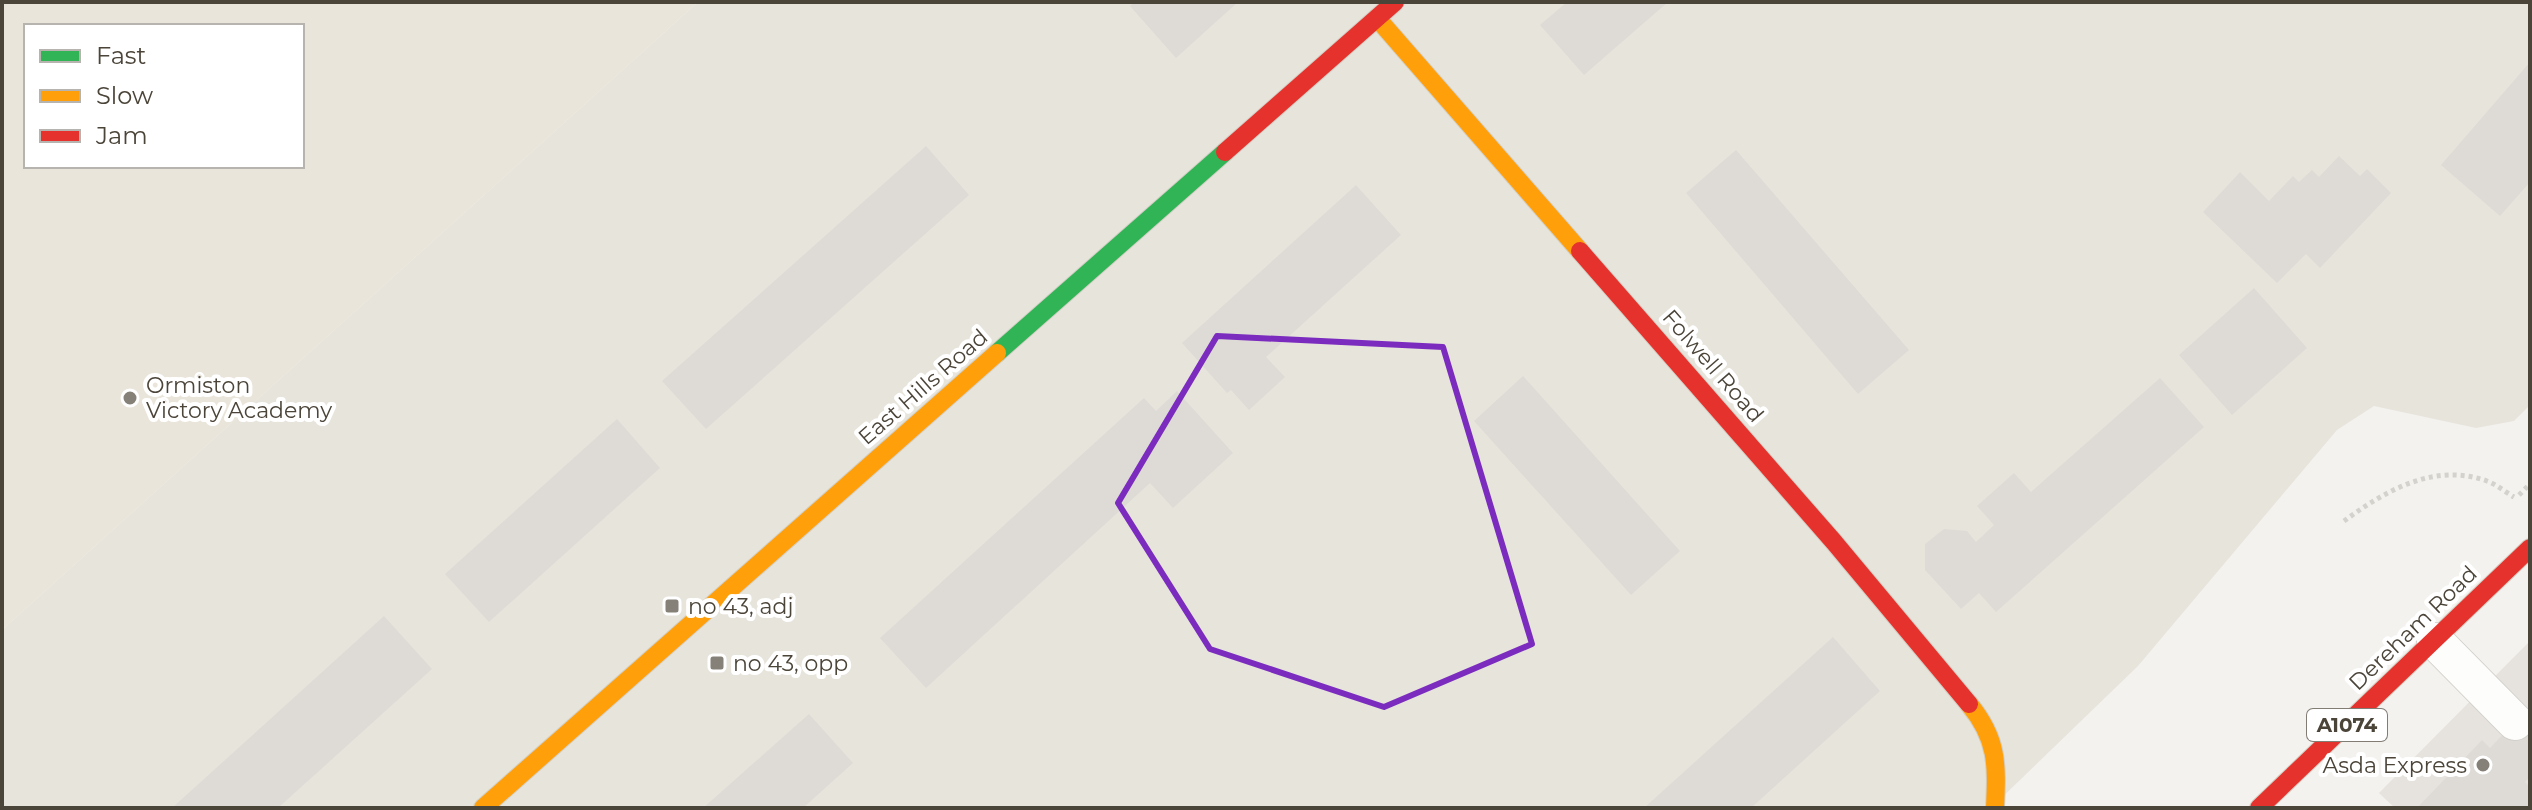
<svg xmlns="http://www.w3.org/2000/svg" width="2532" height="810" font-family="Montserrat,sans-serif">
  <rect width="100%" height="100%" fill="#f4f2ee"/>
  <path fill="#e7e4dc" d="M 698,2 L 2530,2 L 2530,405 L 2514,421 L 2476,428 L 2374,406 L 2337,430 L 2138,666 L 1991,808 L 2,808 L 2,630 Z"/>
  <path fill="#e6e2de" d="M 2530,641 L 2530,808 L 2395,808 L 2379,793 Z"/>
  <path fill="#eae5da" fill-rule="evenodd" d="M 2,2 L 698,2 L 2,630 ZM 26,26 L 302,26 L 302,166 L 26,166 Z"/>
  <path fill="#dedbd6" d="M 1134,2 L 1238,2 L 1176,58 L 1130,6 Z
    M 1567,2 L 1668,2 L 1584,75 L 1540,25 Z
    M 2530,62 L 2530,182 L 2500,216 L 2441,165 Z
    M 926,146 L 969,195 L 706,429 L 662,381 Z
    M 1736,150 L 1909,350 L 1858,394 L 1686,193 Z
    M 2339,156 L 2360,176 L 2367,169 L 2391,193 L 2320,268 L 2306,254 L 2277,283 L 2203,212 L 2240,172 L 2269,201 L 2293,176 L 2299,182 L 2312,170 L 2319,177 Z
    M 1356,185 L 1401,235 L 1266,357 L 1285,377 L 1249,410 L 1231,390 L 1227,393 L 1182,343 Z
    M 2254,288 L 2307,348 L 2232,415 L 2179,355 Z
    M 1523,376 L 1680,551 L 1631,595 L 1474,421 Z
    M 2160,378 L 2204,427 L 1996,612 L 1979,593 L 1961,609 L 1925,570 L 1925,544 L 1944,529 L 1967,531 L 1976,542 L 1994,525 L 1977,506 L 2014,473 L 2031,492 Z
    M 1177,391 L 1233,453 L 1173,508 L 1150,483 L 926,688 L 880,638 L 1144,398 L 1156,411 Z
    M 617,419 L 660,468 L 489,622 L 445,574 Z
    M 384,616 L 432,669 L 278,808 L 172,808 Z
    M 1833,637 L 1880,691 L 1751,808 L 1644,808 Z
    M 2530,706 L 2530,777 L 2525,782 L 2530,787 L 2530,808 L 2417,808 L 2482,740 L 2490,748 Z
    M 809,714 L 853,763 L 803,808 L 703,808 Z"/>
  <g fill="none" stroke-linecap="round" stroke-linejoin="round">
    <defs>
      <path id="lane" d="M 2435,641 L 2515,722"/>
      <path id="fast" d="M 997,353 L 1225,152"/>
      <path id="slow" d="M 1377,18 L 1580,251
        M 1969,704 C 1998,739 1997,765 1995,808
        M 483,808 L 997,353"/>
      <path id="jam" d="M 1225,152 L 1395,2
        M 1580,251 L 1834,542 L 1969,704
        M 2259,808 L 2530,548"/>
    </defs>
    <use href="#lane" stroke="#d2d0cb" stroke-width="38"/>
    <use href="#fast" stroke="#d3cfc5" stroke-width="20"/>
    <use href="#slow" stroke="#d3cfc5" stroke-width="20"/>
    <use href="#jam" stroke="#d3cfc5" stroke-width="20"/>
    <path stroke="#d3d2cc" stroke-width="5" stroke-dasharray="4 4" stroke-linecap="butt" d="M 2519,495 L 2530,484
      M 2344,521 C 2385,491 2434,462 2487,481 C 2496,484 2505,492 2514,497"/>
    <use href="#lane" stroke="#fdfdfc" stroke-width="36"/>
    <use href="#fast" stroke="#30b455" stroke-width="18"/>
    <use href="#slow" stroke="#ff9f0a" stroke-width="18"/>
    <use href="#jam" stroke="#e5322d" stroke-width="18"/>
  </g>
  <path fill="none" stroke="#7b2cbf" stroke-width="6" stroke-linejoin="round" d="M 1217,336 L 1443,347 L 1532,644 L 1384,707 L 1210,649 L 1118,503 Z"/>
  <g fill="#868178" stroke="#fff" stroke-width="3">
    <circle cx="130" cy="398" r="8"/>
    <rect x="664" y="598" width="16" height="16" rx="4"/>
    <rect x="709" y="655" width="16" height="16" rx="4"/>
    <circle cx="2483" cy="765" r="8"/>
  </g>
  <g text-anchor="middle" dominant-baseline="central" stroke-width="8" stroke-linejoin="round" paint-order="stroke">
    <rect fill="#fff" stroke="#817c74" stroke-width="2" x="2307" y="709" width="80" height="32" rx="6"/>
    <g font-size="20" font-weight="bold" fill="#4b4439">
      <text x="2347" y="725">A1074</text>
    </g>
    <g font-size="22" fill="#4b4439" stroke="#fff">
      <text transform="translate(1713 366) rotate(49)">Folwell Road</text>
      <text transform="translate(923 387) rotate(-41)">East Hills Road</text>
      <text transform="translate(2413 628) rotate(-44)">Dereham Road</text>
    </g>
    <g font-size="22" fill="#4b4439" stroke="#fff" text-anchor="start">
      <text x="146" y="385">Ormiston<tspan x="146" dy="25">Victory Academy</tspan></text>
      <text x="688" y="606">no 43, adj</text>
      <text x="733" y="663">no 43, opp</text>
      <text x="2467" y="765" text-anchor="end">Asda Express</text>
    </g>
  </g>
  <rect width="2532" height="810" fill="none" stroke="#4b4439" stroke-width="8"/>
  <rect x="24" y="24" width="280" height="144" fill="#ffffff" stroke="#b7b4b0" stroke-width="2"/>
  <rect x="40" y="50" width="40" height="12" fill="#30b455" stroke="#b7b4b0" stroke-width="2"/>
  <text x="96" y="64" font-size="24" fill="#4b4439">Fast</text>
  <rect x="40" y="90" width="40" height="12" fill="#ff9f0a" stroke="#b7b4b0" stroke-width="2"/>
  <text x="96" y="104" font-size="24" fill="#4b4439">Slow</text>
  <rect x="40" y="130" width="40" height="12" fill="#e5322d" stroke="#b7b4b0" stroke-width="2"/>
  <text x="96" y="144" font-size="24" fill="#4b4439">Jam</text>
</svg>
